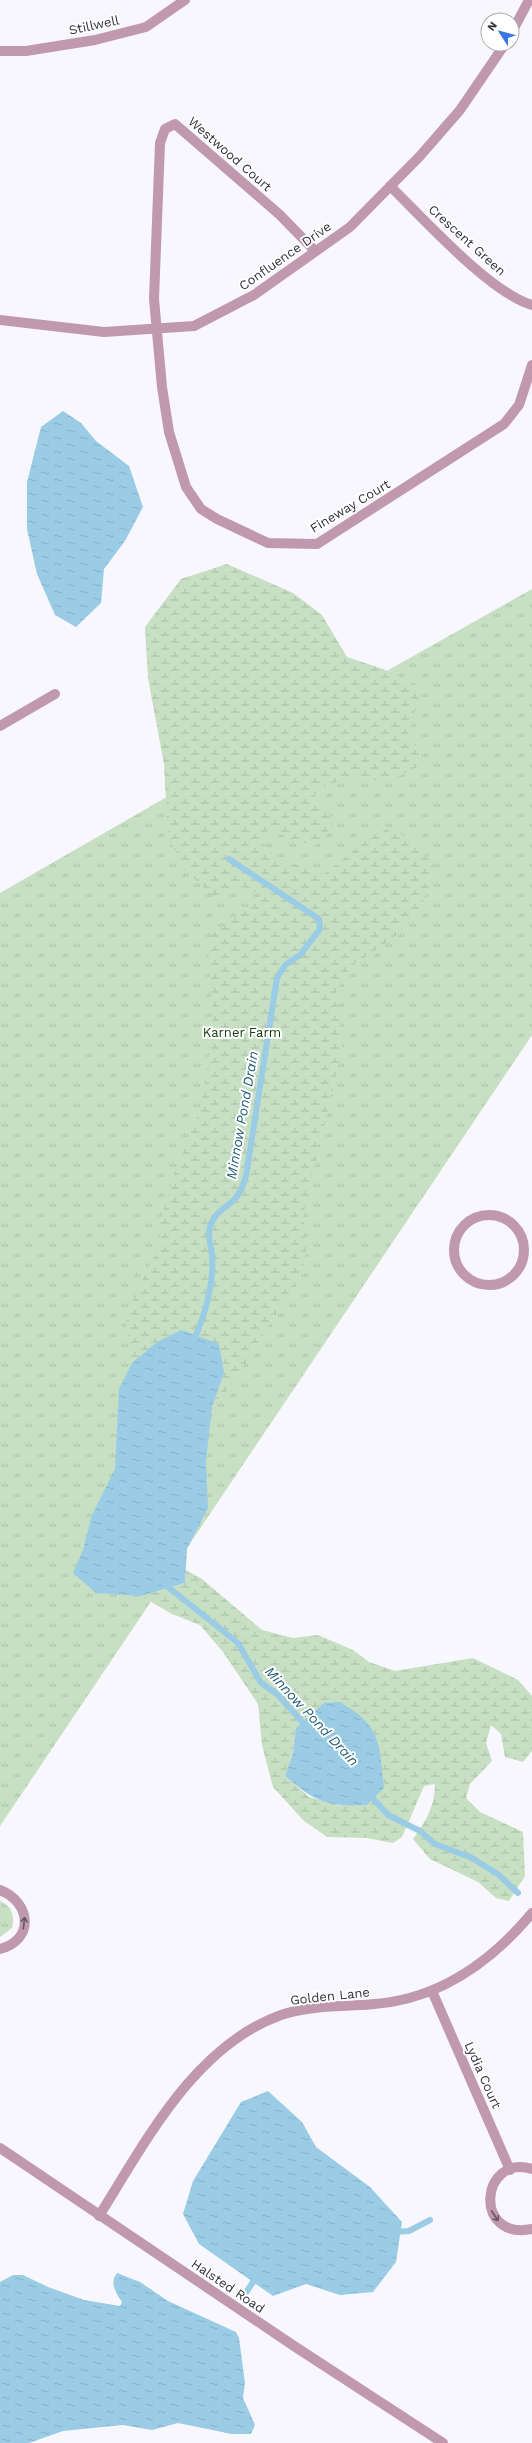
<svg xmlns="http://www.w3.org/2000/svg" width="532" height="2443" font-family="'Work Sans',sans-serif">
  <defs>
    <pattern id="grass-tufts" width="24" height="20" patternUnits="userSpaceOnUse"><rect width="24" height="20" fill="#c7dfc3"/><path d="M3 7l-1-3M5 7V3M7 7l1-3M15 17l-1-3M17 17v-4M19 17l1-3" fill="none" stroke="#abc0a8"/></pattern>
    <pattern id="wetland-marsh" width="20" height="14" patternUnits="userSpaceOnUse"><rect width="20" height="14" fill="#c7dfc3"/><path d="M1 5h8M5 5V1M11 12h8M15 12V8" fill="none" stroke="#abc0a8"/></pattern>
    <pattern id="water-ripples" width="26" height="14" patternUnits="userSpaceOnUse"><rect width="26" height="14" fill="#9acde5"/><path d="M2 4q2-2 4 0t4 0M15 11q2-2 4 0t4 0" fill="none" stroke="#85b0c5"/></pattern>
  </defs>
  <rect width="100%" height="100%" fill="#f8f7fd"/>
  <path fill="url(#grass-tufts)" d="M 532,589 L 532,1035 L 0,1826 L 0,893 L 344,695 Z
    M 0,1901 C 12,1906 15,1916 12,1928 L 0,1937 Z"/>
  <path fill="url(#wetland-marsh)" fill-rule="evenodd" d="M 227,564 L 293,593 L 322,615 L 347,657 L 383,669 L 422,687 L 407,739 L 421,750 L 422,765 L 399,776 L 372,781 L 349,777 L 319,789 L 314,797 L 328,811 L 333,825 L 315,846 L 291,839 L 269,829 L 261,842 L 278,858 L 324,874 L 369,838 L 390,828 L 418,844 L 436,869 L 420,908 L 394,938 L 350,967 L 336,992 L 342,1049 L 303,1215 L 307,1246 L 302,1272 L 231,1386 L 212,1407 L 224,1373 L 157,1342 L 132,1363 L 126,1322 L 136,1291 L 160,1246 L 160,1221 L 174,1175 L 201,1107 L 209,1056 L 213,1013 L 208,956 L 212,934 L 244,912 L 263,896 L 244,887 L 214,897 L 186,871 L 168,836 L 164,764 L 148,678 L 145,627 L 181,579 Z
    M 186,1570 L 202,1579 L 262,1630 L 293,1638 L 318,1635 L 353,1650 L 369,1662 L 395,1671 L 473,1658 L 518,1680 L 532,1696 L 532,1751 L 523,1762 L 505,1757 L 501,1734 L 491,1725 L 486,1743 L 492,1761 L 470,1784 L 466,1798 L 480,1812 L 523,1832 L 525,1876 L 509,1901 L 496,1898 L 478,1882 L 430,1859 L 413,1839 C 426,1821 435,1806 435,1784 L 424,1786 L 402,1837 L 393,1843 L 367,1838 L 327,1837 L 303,1820 L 273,1787 L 262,1745 L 258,1704 L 223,1652 L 200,1625 L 172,1614 L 141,1596 L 185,1583 ZM 296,1728 L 341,1806 L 309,1797 L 285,1776 L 293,1753 Z"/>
  <path fill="url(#water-ripples)" d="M 63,411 L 81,423 L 96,441 L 129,466 L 143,507 L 125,541 L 104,569 L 101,603 L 76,627 L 55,615 L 37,574 L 27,529 L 27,482 L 41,427 Z
    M 181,1330 L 219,1344 L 224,1373 L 212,1407 L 206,1461 L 208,1508 L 187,1549 L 185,1583 L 141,1596 L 96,1593 L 73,1573 L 83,1550 L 92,1515 L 115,1469 L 119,1389 L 132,1363 L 157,1342 Z
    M 340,1702 C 382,1726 379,1743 384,1788 L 367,1805 C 327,1807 315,1802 285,1776 L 293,1753 L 296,1728 L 324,1703 Z
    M 268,2091 L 302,2122 L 316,2147 L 370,2187 L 402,2222 L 396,2262 L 373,2292 L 340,2295 L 306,2284 L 273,2296 L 199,2244 L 183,2214 L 193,2181 L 241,2102 Z
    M 117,2273 L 140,2282 L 168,2301 L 236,2332 L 239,2338 L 245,2383 L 243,2398 L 255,2425 L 251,2434 L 232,2434 L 178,2423 L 152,2430 L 123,2425 L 63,2431 L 29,2443 L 0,2443 L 0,2282 L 13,2275 L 23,2275 L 48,2287 L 84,2300 L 120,2306 L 122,2302 C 116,2293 109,2283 117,2273 Z"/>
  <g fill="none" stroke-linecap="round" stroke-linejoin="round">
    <path stroke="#9acde5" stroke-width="6" d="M 193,1342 C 205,1315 214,1287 212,1257 C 212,1245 206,1236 211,1224 C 216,1212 225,1208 234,1200 C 241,1193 243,1185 246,1176 L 277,978 L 285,965 L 300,955 L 320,929 L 319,919 L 229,859
      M 163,1583 L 238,1643 L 261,1683 L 277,1694 L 308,1728
      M 368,1793 L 388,1815 L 420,1831 L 435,1844 L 472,1858 L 499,1875 L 518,1893
      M 394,2232 L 409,2231 L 430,2220
      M 245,2294 L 257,2276"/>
    <path stroke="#c099af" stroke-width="10" d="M 512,32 L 529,0
      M 0,51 L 26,51 L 95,40 L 146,27 L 185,0
      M 390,186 C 423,218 490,293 532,305
      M 315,251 L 280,215 L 175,124 L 165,129 L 160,143 L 154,299 L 162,387 L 169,432 L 186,487 L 201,509 L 217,519 L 268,543 L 317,544 L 504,424 L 519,405 L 532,365
      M 0,320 L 104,332 L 194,326 L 254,295 L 350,227 L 420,156 L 460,110 L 505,44
      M 0,726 L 55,694
      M454 1250a35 35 0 1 1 70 0a35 35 0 1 1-70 0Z
      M 0,1890 C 31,1902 35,1940 0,1949
      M 432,1991 L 510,2170
      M 0,2148 L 294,2346 L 443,2443
      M 532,2169 C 481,2153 472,2241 532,2229
      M 99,2216 C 145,2143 194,2046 281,2015 C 309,2005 344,2007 374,2004 C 439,1999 491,1962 532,1913"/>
  </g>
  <defs><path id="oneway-shaft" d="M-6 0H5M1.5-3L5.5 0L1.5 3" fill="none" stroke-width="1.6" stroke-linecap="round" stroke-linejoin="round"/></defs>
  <g stroke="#645563">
    <use href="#oneway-shaft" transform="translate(24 1923) rotate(-84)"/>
    <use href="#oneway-shaft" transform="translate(495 2216) rotate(56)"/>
  </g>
  <g text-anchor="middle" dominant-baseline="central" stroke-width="4" stroke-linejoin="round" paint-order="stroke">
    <g font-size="13" fill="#32303a" stroke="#fff">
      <text transform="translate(94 25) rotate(-12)">Stillwell</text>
      <text transform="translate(230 154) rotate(41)">Westwood Court</text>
      <text transform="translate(467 240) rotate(42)">Crescent Green</text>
      <text transform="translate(285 256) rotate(-35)">Confluence Drive</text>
      <text transform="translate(350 506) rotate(-31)">Fineway Court</text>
      <text transform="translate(330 1996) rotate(-6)">Golden Lane</text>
      <text transform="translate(483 2075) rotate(66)">Lydia Court</text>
      <text transform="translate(228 2286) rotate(34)">Halsted Road</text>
    </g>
    <g font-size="13" fill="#113e0b" stroke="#fff">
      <text x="242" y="1032">Karner Farm</text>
    </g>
    <g font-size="14" font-style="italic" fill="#1e5c76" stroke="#fff">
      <text transform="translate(242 1115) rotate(-80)">Minnow Pond Drain</text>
      <text transform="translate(312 1716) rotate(47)">Minnow Pond Drain</text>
    </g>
  </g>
  <g transform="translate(500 32) rotate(306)"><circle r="19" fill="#ffffff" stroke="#adacb0"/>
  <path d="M0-3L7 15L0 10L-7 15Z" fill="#3b77e6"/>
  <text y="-6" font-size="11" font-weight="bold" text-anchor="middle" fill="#32303a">N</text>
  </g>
</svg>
